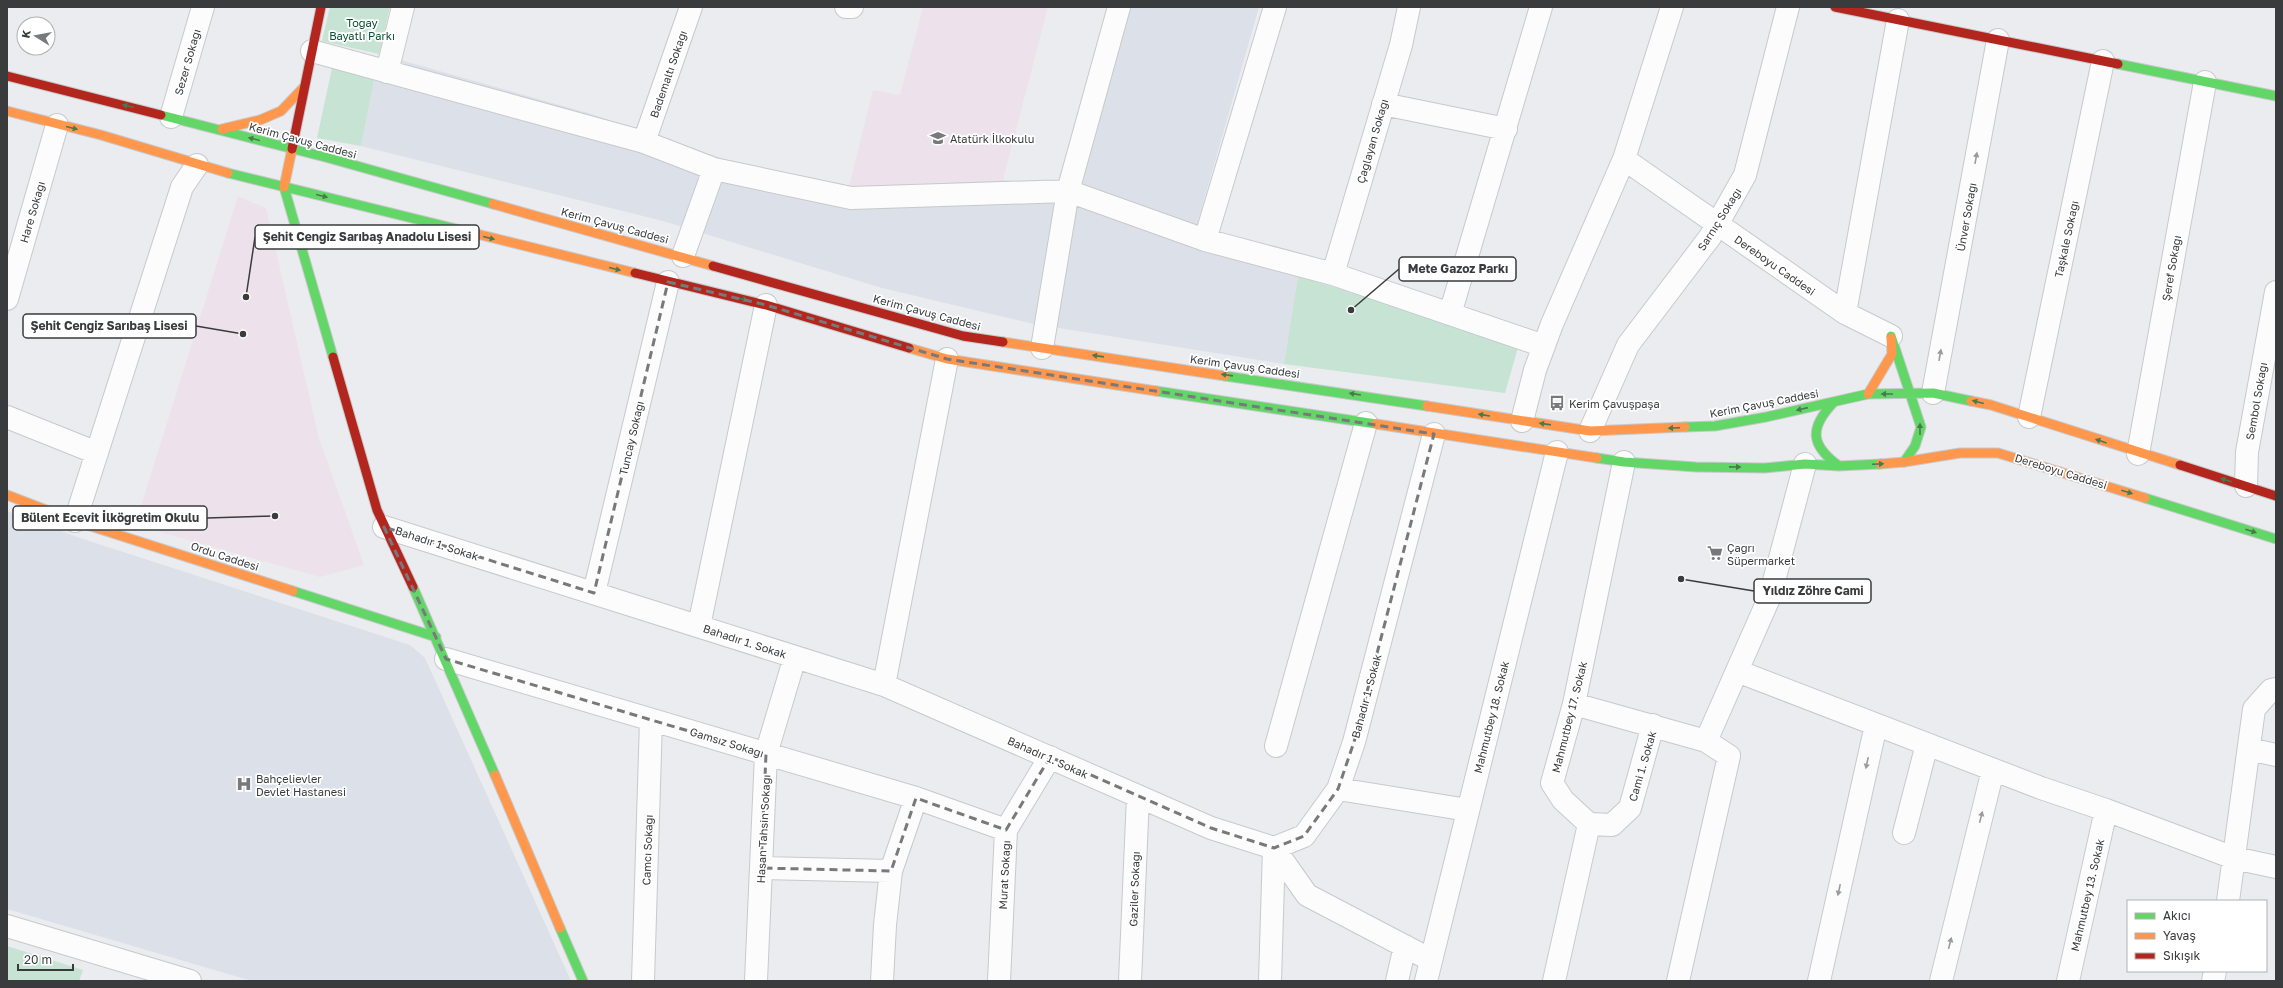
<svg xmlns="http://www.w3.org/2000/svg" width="2283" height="988" font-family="'Golos Text',sans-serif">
  <rect width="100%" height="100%" fill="#eaecef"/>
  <path fill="#dce0e9" d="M 1110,7 L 1259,7 L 1198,221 L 1196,248 L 1298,276 L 1284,364 L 1034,324 L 882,288 L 663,221 L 361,146 L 379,54 L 588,113 L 738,164 L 849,187 L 1003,180 L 1061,187 Z
    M 7,511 L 83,539 L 410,645 L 425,658 L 571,981 L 252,981 L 7,909 Z"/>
  <path fill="#ede2eb" d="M 923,7 L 1048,7 L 1003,180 L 849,187 L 873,90 L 900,95 Z
    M 238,196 L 266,208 L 319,438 L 364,565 L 320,577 L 135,525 Z"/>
  <path fill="#c6e3d4" d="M 330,7 L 390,7 L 379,54 L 322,41 Z
    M 332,68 L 374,80 L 361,146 L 317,138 Z
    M 1298,276 L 1519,344 L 1505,393 L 1284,364 Z
    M 7,946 L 83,970 L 79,981 L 7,981 Z"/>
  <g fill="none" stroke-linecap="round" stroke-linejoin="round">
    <defs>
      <path id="street" d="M 846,7 L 852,7
        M 1119,7 L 1068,191 L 1205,240 L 1333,274 L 1544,346
        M 312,51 L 644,142 L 714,169 L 851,198 L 1068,191 L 1042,348
        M 387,72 L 403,7
        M 1383,104 L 1506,129
        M 171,117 L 203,7
        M 644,142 L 691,7
        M 1624,159 L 1845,313 L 1891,336
        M 1205,240 L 1275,7
        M 683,256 L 714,169
        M 1333,274 L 1401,45 L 1409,7
        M 7,299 L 57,125
        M 1845,313 L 1898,20
        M 1450,314 L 1541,7
        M 1933,393 L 1998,40
        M 7,417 L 97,453
        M 2029,417 L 2103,61
        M 1522,421 L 1535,370 L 1552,324 L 1624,159 L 1672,7
        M 1590,431 L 1628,345 L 1710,237 L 1745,175 L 1788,7
        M 2138,454 L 2205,82
        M 2246,486 L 2247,452 L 2276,292
        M 75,521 L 182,187 L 197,165
        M 384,527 L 884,685 L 1211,828 L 1274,848 L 1304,836 L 1338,789 L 1354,742 L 1434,434
        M 594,593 L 668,282
        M 699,626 L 766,305
        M 446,659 L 916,798 L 1006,830
        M 1737,671 L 2041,788 L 2106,810 L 2234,858 L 2276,867
        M 884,685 L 947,359
        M 1574,704 L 1706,741 L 1729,756 L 1678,981
        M 1706,741 L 1770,596 L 1805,464
        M 1276,746 L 1366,423
        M 2249,749 L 2276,755
        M 1338,789 L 1468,810
        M 1589,824 L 1563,800 L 1552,783 L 1574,704 L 1624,462
        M 1589,824 L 1612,825 L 1630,808 L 1653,725
        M 1904,833 L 1927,744
        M 1274,848 L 1307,895 L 1431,960
        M 761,868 L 891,871
        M 2228,901 L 2254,709 L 2271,690 L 2276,689
        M 7,926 L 190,981
        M 643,981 L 651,720
        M 756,981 L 766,754 L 795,657
        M 882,981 L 885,925 L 891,871 L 916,798
        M 999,981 L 1006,830 L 1050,757
        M 1130,981 L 1138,796
        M 1270,981 L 1274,848
        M 1397,981 L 1405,946
        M 1426,981 L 1557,452
        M 1554,981 L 1589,824
        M 1819,981 L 1876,725
        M 1941,981 L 1993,770
        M 2068,981 L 2106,810
        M 2213,981 L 2215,971"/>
      <path id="fast" d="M 2118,64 L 2276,96
        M 161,115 L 325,157 L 493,204
        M 228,173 L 473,233
        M 284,187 L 333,357
        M 1891,336 L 1921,427 L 1915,446 L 1904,462
        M 1225,376 L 1427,406
        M 1156,391 L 1376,424
        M 1834,402 C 1809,428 1810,445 1839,466
        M 1685,427 L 1715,426 L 1766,417 L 1868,394 L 1933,393 L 1971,401
        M 1597,458 L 1624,462 L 1696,467 L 1765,468 L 1805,464 L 1839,466 L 1880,464
        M 2145,498 L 2276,539
        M 413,587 L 495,775
        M 293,591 L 436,637
        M 560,928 L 583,981"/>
      <path id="slow" d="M 7,111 L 101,135 L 228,173
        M 222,129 L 260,120 L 281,111 L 304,87
        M 284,187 L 292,149
        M 493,204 L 713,266
        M 473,233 L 635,273
        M 1003,342 L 1225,376
        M 909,348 L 947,359 L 1156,391
        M 1868,394 L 1892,354 L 1891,338
        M 1971,401 L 1991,405 L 2180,465
        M 1427,406 L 1590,431 L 1685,427
        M 1376,424 L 1597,458
        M 1880,464 L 1904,462 L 1960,453 L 1998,453 L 2145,498
        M 7,495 L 75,521 L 293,591
        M 495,775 L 560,928"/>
      <path id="jam" d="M 1835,7 L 2118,64
        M 7,76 L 161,115
        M 292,149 L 321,7
        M 713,266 L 963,336 L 1003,342
        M 635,273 L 766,305 L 909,348
        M 333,357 L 377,510 L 413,587
        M 2180,465 L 2276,496"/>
    </defs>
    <use href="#street" stroke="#c7c9cb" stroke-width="24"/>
    <use href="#fast" stroke="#c7c9cb" stroke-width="11"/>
    <use href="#slow" stroke="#c7c9cb" stroke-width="11"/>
    <use href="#jam" stroke="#c7c9cb" stroke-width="11"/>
    <use href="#street" stroke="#fcfcfd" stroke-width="22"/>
    <use href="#fast" stroke="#63d668" stroke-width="9"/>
    <use href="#slow" stroke="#ff974d" stroke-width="9"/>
    <use href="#jam" stroke="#b3261e" stroke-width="9"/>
  </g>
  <defs><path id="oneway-solid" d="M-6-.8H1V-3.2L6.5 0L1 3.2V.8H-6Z"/></defs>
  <g fill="#4a794e">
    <use href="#oneway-solid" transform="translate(128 106) rotate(-166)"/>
    <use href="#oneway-solid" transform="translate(72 128) rotate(14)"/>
    <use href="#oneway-solid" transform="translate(254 139) rotate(-166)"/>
    <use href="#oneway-solid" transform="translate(322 196) rotate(14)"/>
    <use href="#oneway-solid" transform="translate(489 238) rotate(14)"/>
    <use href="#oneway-solid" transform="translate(615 269) rotate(14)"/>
    <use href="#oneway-solid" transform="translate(742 299) rotate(13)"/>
    <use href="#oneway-solid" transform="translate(1098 356) rotate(-172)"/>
    <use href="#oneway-solid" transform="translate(1227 375) rotate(-172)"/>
    <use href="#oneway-solid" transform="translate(1355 394) rotate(-171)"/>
    <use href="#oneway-solid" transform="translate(1887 394) rotate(180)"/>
    <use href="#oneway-solid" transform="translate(1978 402) rotate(-165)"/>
    <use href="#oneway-solid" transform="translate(1802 409) rotate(167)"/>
    <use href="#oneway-solid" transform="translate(1484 415) rotate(-171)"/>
    <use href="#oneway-solid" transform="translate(1545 424) rotate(-172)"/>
    <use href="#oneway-solid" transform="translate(1674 428) rotate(177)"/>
    <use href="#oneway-solid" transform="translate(1920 429) rotate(-90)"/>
    <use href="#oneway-solid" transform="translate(2101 441) rotate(-161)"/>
    <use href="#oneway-solid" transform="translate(1878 464) rotate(-3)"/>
    <use href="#oneway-solid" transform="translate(1735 467) rotate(1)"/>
    <use href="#oneway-solid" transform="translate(2226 480) rotate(-163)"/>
    <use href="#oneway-solid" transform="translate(2127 492) rotate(18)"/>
    <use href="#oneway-solid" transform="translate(2251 531) rotate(18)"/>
  </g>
  <g fill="#9a9c9d">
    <use href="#oneway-solid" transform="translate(1976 158) rotate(-80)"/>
    <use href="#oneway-solid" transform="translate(1940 355) rotate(-80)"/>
    <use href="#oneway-solid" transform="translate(1867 763) rotate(102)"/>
    <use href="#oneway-solid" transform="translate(1981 817) rotate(-76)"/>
    <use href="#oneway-solid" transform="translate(1839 890) rotate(102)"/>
    <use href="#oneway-solid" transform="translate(1950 943) rotate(-76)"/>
  </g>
  <path fill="none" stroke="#77797b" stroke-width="3" stroke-dasharray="8 5" stroke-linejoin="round" d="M 668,282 L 766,305 L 947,359 L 1434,434 L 1354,742 L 1338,789 L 1304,836 L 1274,848 L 1211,828 L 1050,757 L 1006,830 L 916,798 L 891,871 L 761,868 L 766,754 L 446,659 L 384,527 L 594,593 Z"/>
  <defs>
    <symbol id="school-bare" viewBox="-9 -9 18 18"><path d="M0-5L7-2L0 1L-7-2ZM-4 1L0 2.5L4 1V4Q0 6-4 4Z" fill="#77797b" stroke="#fff" stroke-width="2.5" paint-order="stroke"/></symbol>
    <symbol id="bus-bare" viewBox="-9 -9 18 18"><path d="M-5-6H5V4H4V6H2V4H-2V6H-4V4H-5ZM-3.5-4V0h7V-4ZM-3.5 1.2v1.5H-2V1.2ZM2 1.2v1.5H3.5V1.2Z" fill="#77797b" stroke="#fff" stroke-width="2.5" paint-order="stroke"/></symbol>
    <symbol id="supermarket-bare" viewBox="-9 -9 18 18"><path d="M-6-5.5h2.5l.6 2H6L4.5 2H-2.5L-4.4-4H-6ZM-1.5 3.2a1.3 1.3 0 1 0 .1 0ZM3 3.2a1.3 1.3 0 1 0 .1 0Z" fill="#77797b" stroke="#fff" stroke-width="2.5" paint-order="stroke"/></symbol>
    <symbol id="hospital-bare" viewBox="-9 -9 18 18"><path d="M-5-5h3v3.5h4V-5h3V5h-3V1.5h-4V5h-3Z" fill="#77797b" stroke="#fff" stroke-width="2.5" paint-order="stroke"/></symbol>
  </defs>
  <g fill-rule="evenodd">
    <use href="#school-bare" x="927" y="127" width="22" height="22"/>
    <use href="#bus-bare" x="1546" y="392" width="22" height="22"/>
    <use href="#supermarket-bare" x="1704" y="542" width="22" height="22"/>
    <use href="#hospital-bare" x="233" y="773" width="22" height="22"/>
  </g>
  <g text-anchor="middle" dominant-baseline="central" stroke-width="3.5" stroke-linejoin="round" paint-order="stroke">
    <g font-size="11" fill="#0d4d31" stroke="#fff">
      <text x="362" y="22">Togay<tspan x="362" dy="13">Bayatlı Parkı</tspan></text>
    </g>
    <g font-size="11" fill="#393b3d" stroke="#fff">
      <text transform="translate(187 62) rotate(-74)">Sezer Sokağı</text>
      <text transform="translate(668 74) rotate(-71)">Bademaltı Sokağı</text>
      <text transform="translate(303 140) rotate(15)">Kerim Çavuş Caddesi</text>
      <text transform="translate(1372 141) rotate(-74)">Çağlayan Sokağı</text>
      <text transform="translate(32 212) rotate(-74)">Hare Sokağı</text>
      <text transform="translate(1966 217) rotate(-80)">Ünver Sokağı</text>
      <text transform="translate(1719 219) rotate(-58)">Sarnıç Sokağı</text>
      <text transform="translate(615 225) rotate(15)">Kerim Çavuş Caddesi</text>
      <text transform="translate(2066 239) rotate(-78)">Taşkale Sokağı</text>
      <text transform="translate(1775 265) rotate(35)">Dereboyu Caddesi</text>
      <text transform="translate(2171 268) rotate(-80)">Şeref Sokağı</text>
      <text transform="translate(927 312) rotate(15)">Kerim Çavuş Caddesi</text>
      <text transform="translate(1245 366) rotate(8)">Kerim Çavuş Caddesi</text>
      <text transform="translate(2256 401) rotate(-80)">Sembol Sokağı</text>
      <text transform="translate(1764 403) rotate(-11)">Kerim Çavuş Caddesi</text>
      <text transform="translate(631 438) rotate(-77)">Tuncay Sokağı</text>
      <text transform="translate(2061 471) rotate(17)">Dereboyu Caddesi</text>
      <text transform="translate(437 543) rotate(18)">Bahadır 1. Sokak</text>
      <text transform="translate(225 556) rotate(18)">Ordu Caddesi</text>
      <text transform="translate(745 641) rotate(18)">Bahadır 1. Sokak</text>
      <text transform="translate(1366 696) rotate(-75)">Bahadır 1. Sokak</text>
      <text transform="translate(1491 717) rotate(-76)">Mahmutbey 18. Sokak</text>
      <text transform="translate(1569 717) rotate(-76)">Mahmutbey 17. Sokak</text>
      <text transform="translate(727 742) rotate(17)">Gamsız Sokağı</text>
      <text transform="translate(1048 757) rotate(24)">Bahadır 1. Sokak</text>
      <text transform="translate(1642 766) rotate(-74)">Cami 1. Sokak</text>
      <text transform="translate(763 829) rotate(-87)">Hasan Tahsin Sokağı</text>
      <text transform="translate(647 850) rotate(-88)">Camcı Sokağı</text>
      <text transform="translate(1004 875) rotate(-87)">Murat Sokağı</text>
      <text transform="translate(1134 889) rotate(-88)">Gaziler Sokağı</text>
      <text transform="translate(2087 895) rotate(-77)">Mahmutbey 13. Sokak</text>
    </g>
    <g font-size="11" fill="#393b3d" stroke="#fff" text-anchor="start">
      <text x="950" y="138">Atatürk İlkokulu</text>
      <text x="1569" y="403">Kerim Çavuşpaşa</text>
      <text x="1727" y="547">Çağrı<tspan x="1727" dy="13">Süpermarket</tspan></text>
      <text x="256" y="778">Bahçelievler<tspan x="256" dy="13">Devlet Hastanesi</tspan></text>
    </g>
  </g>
  <path fill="none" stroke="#393b3d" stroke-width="1.5" d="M246 297L255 237M1351 310L1399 269M243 334L196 326M275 516L207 518M1681 579L1754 591"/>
  <g fill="#393b3d" stroke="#fff" stroke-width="1.5">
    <circle cx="246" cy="297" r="4"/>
    <circle cx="1351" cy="310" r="4"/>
    <circle cx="243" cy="334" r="4"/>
    <circle cx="275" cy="516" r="4"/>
    <circle cx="1681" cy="579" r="4"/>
  </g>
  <g fill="#fff" stroke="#393b3d" stroke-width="1.5">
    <rect x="255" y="225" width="224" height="24" rx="4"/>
    <rect x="1399" y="257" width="117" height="24" rx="4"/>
    <rect x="23" y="314" width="173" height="24" rx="4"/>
    <rect x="13" y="506" width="194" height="24" rx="4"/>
    <rect x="1754" y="579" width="117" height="24" rx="4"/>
  </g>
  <g font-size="12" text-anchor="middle" font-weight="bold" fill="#393b3d">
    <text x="367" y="241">Şehit Cengiz Sarıbaş Anadolu Lisesi</text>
    <text x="1458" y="273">Mete Gazoz Parkı</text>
    <text x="109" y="330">Şehit Cengiz Sarıbaş Lisesi</text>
    <text x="110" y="522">Bülent Ecevit İlköğretim Okulu</text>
    <text x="1813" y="595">Yıldız Zöhre Cami</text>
  </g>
  <rect width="2283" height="988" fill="none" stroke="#393b3d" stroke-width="16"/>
  <rect x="2127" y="900" width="140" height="72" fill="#ffffff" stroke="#b0b1b1"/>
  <rect x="2135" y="913" width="20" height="6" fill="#63d668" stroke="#b0b1b1"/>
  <text x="2163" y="920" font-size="12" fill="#393b3d">Akıcı</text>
  <rect x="2135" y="933" width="20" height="6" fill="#ff974d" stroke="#b0b1b1"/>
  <text x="2163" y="940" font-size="12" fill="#393b3d">Yavaş</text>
  <rect x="2135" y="953" width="20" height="6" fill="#b3261e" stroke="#b0b1b1"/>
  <text x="2163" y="960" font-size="12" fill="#393b3d">Sıkışık</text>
  <g transform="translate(36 36) rotate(281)"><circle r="19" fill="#ffffff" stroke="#b0b1b1"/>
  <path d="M0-3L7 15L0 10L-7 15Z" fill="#77797b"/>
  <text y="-6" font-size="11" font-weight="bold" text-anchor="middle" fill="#393b3d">K</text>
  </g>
  <path d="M18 964v6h55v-6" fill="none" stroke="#393b3d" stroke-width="2"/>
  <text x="24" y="964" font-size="12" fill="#393b3d" stroke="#ffffff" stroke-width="3" paint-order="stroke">20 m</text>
</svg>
